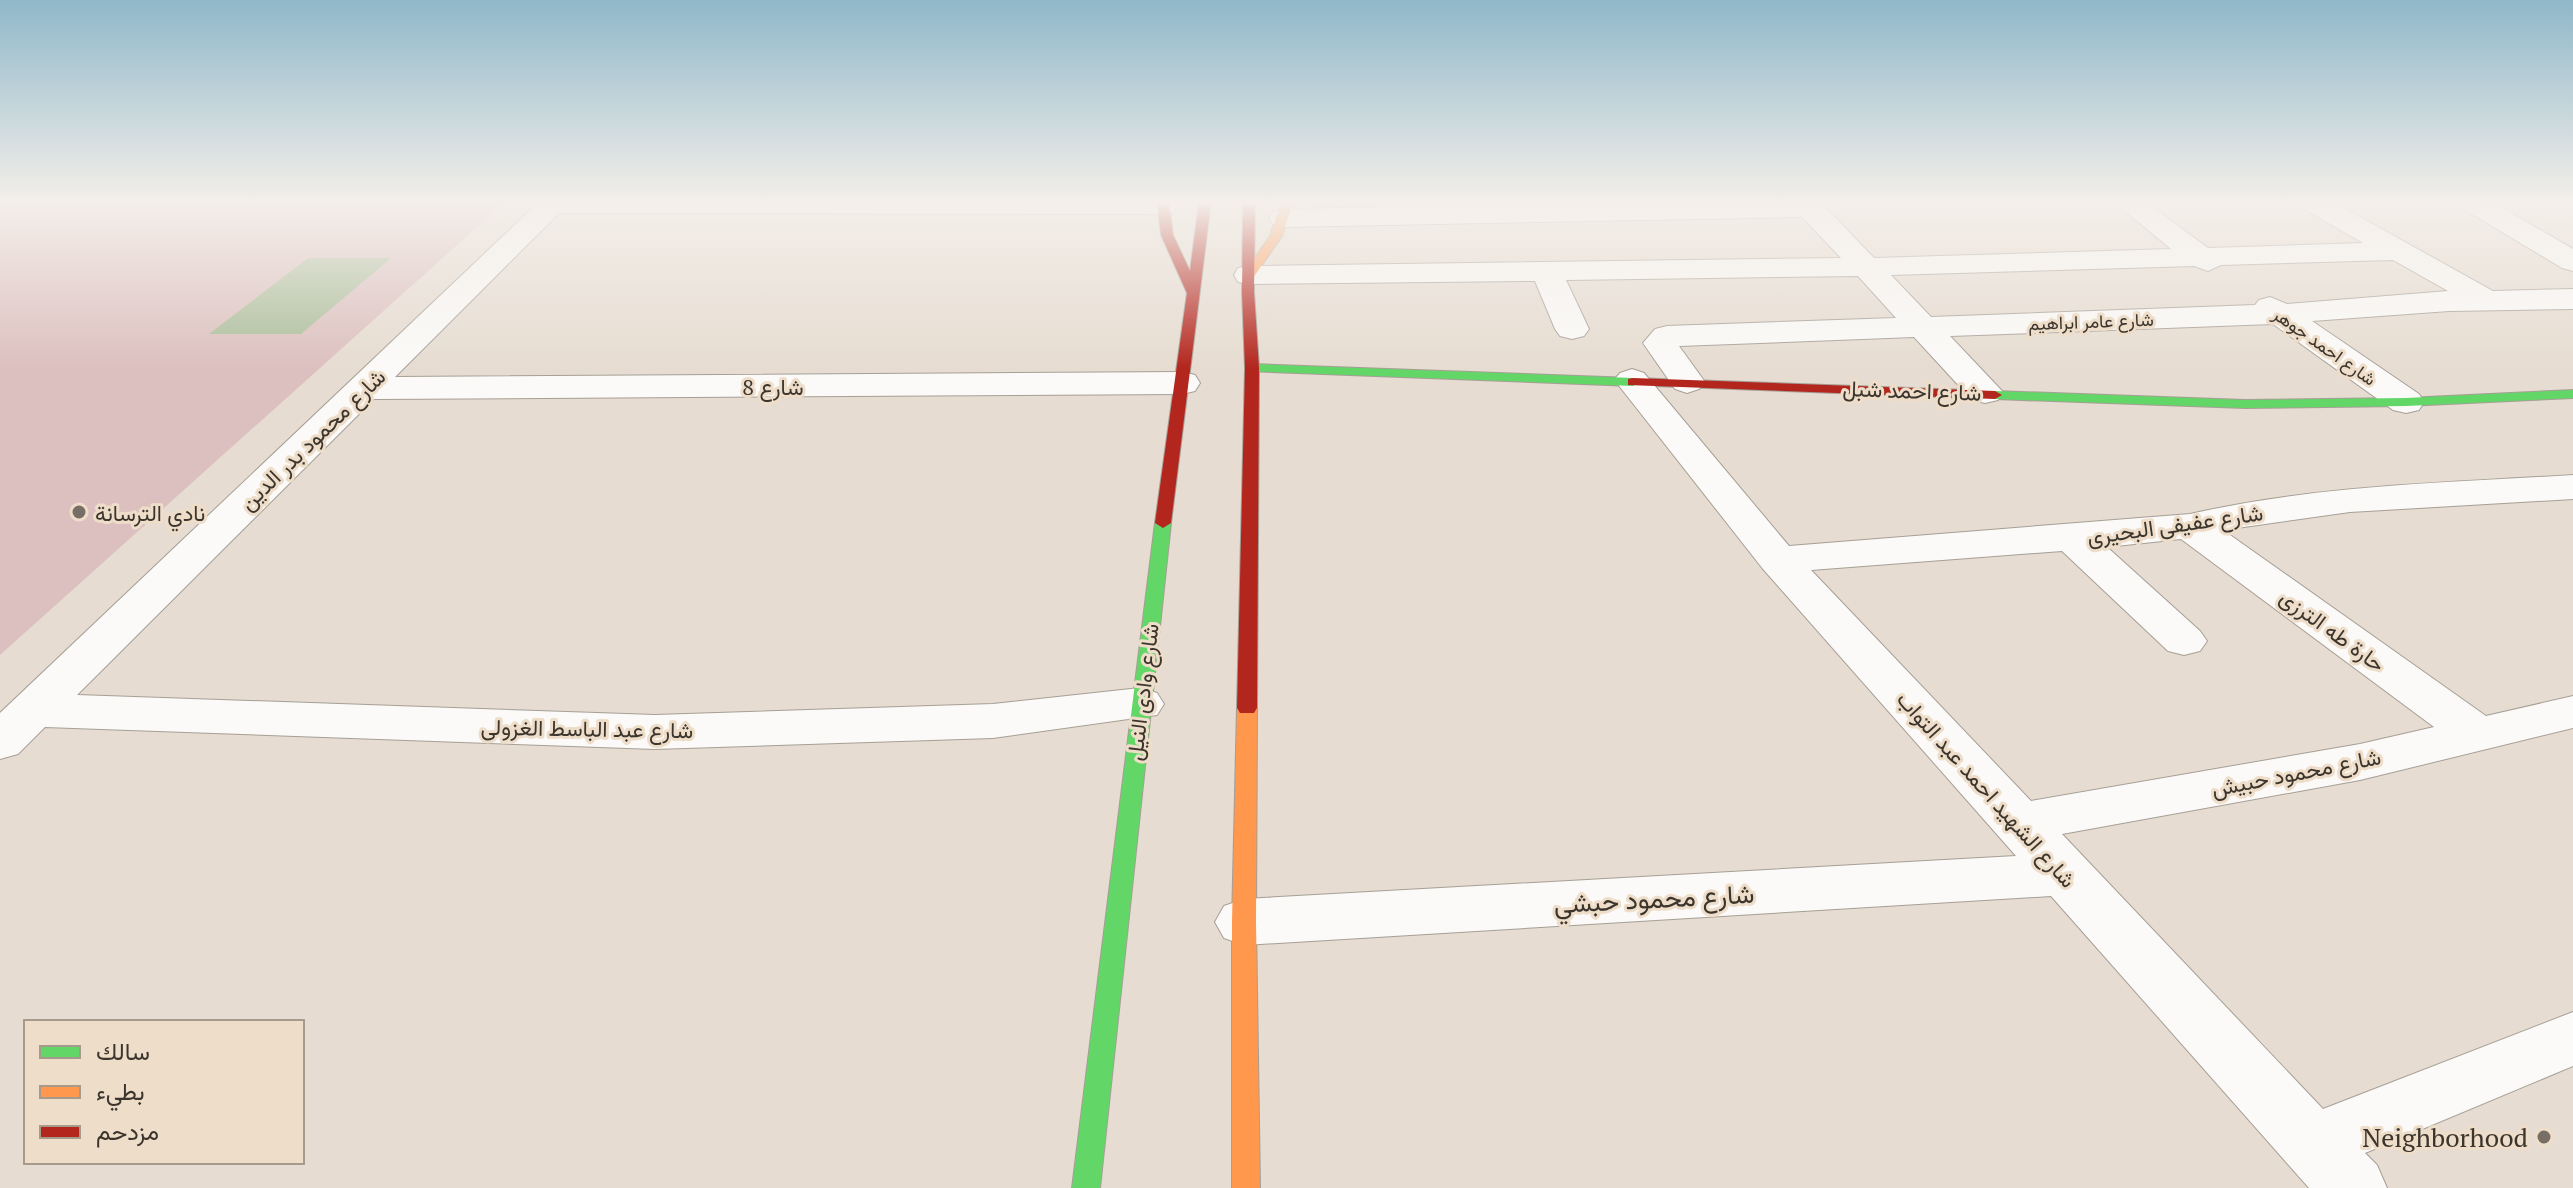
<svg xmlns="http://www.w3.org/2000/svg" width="2573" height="1188" font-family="'PT Serif',Vazirmatn,serif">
  <rect width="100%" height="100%" fill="#e6dcd1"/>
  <path fill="#dcc0bf" d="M 0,202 L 505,202 L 0,655 Z"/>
  <path fill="#aabd9a" d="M 308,258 L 391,258 L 301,334 L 209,334 Z"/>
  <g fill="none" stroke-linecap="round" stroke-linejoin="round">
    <defs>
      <path id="street" d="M 539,202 L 1174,202 L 1177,206 L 1173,212 L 1163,214 L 559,213 L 395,377 L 1182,372 L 1195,375 L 1200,383 L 1195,391 L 1182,394 L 374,399 L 77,695 L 655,715 L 993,704 L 1140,688 L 1157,693 L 1164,704 L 1157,715 L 993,738 L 655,749 L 45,727 L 18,754 L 0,759 L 0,713 Z
        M 1681,202 L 1820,202 L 1874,258 L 2171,249 L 2114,202 L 2146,202 L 2208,248 L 2363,243 L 2302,208 L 2298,202 L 2333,202 L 2493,291 L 2573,289 L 2573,309 L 2449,311 L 2312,321 L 2419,394 L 2424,402 L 2419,410 L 2406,413 L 2393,410 L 2273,324 L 1950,336 L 2003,392 L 1998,400 L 1985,403 L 1972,400 L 1914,337 L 1679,346 L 1705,382 L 1699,389 L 1687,393 L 1675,389 L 1643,343 L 1655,329 L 1667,326 L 1896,318 L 1858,276 L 1566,280 L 1589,329 L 1584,336 L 1572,339 L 1560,336 L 1555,329 L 1535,281 L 1249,284 L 1238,282 L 1234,275 L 1238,268 L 1249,266 L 1841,258 L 1802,217 L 1283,227 L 1273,224 L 1269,218 L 1273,212 L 1283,209 ZM 2393,260 L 2448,291 L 2287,304 L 2270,297 L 2259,300 L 2255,305 L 1931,317 L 1891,275 L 2194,266 L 2208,271 L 2221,265 Z
        M 2458,202 L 2492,202 L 2573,249 L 2573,271 L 2562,268 L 2462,208 Z
        M 1632,369 L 1644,373 L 1789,546 L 2190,514 C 2316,485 2445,483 2573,475 L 2573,499 L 2350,512 L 2223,530 L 2486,716 L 2573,696 L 2573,728 L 2360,780 L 2062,834 L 2323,1109 L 2573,1012 L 2573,1066 L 2365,1153 L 2377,1165 L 2387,1188 L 2309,1188 L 2051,896 L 1244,945 L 1224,938 L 1215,922 L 1224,906 L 1244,899 L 2016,856 L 1763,569 L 1620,387 L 1614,380 L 1620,373 ZM 2181,539 L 2434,727 L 2360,744 L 2031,801 L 1811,570 L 2062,551 L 2168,651 L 2184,655 L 2200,651 L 2207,641 L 2200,631 L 2107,547 Z"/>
      <path id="fast" d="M 1252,364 L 1633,378 L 1640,382 L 1633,386 L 1247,371 L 1247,365 Z
        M 2573,390 L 2573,398 L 2406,406 L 2245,408 L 1995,399 L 1988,395 L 1995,391 L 2245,400 L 2406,398 Z
        M 1163,518 L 1171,523 L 1100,1188 L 1072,1188 L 1155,523 Z"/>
      <path id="slow" d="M 1281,202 L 1293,202 L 1282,236 L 1253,278 L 1245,278 L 1243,275 L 1270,236 Z
        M 1247,701 L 1254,703 L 1257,708 L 1256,922 L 1260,1188 L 1232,1188 L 1232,922 L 1237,708 L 1240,703 Z"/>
      <path id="jam" d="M 1157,202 L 1169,202 L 1173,235 L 1190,271 L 1199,202 L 1211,202 L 1171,523 L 1163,528 L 1155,523 L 1187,293 L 1161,235 Z
        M 1243,202 L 1255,202 L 1254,292 L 1259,368 L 1257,708 L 1254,713 L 1240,713 L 1237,708 L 1245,368 L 1242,292 Z
        M 1633,378 L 1995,391 L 2002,395 L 1995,399 L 1628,385 L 1628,379 Z"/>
    </defs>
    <use href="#street" stroke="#a69f96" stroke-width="2"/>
    <use href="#fast" stroke="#a69f96" stroke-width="2"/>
    <use href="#slow" stroke="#a69f96" stroke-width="2"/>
    <use href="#jam" stroke="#a69f96" stroke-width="2"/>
    <use href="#street" fill="#fbfaf8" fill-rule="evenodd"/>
    <use href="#fast" fill="#63d668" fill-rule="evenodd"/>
    <use href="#slow" fill="#ff974d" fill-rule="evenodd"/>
    <use href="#jam" fill="#b3261e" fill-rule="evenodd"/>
  </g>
  <linearGradient id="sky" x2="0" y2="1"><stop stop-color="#8fb8c9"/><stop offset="0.55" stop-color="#f4efea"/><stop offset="1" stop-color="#f4efea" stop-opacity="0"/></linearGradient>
  <rect width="2573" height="368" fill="url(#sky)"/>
  <g fill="#776f66" stroke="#eeddc9" stroke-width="3">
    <circle cx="79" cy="512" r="8"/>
    <circle cx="2544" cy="1137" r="8"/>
  </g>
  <g text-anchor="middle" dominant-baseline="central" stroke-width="6" stroke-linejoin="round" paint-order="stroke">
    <g font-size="18" fill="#3b352d" stroke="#eeddc9">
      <text transform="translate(2091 321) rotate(-2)">شارع عامر ابراهيم</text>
      <text transform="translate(2325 346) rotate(35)">شارع احمد جوهر</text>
    </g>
    <g font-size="22" fill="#3b352d" stroke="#eeddc9">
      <text x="773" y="386">شارع 8</text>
      <text transform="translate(1912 390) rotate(2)">شارع احمد شبل</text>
      <text transform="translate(312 439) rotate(-44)">شارع محمود بدر الدين</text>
      <text transform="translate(2175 524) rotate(-8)">شارع عفيفى البحيرى</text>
      <text transform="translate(2333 630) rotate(36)">حارة طه الترزى</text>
      <text transform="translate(1142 692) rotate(-83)">شارع وادى النيل</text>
      <text transform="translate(587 728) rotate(1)">شارع عبد الباسط الغزولى</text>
      <text transform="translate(2296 772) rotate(-11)">شارع محمود حبيش</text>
      <text transform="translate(1987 789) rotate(48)">شارع الشهيد احمد عبد التواب</text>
    </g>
    <g font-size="22" fill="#3b352d" stroke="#eeddc9" text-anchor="start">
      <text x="95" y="512">نادي الترسانة</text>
    </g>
    <g font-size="26" fill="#3b352d" stroke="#eeddc9">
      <text transform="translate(1654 898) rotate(-3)">شارع محمود حبشي</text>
    </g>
    <g font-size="26" fill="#3b352d" stroke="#eeddc9" text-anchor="end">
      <text x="2528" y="1137">Neighborhood</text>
    </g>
  </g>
  <rect x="24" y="1020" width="280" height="144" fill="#eeddc9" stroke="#a69a8b" stroke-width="2"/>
  <rect x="40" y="1046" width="40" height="12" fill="#63d668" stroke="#a69a8b" stroke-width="2"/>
  <text x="96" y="1060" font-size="24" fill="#3b352d">سالك</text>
  <rect x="40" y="1086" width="40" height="12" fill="#ff974d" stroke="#a69a8b" stroke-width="2"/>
  <text x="96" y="1100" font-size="24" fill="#3b352d">بطيء</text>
  <rect x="40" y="1126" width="40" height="12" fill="#b3261e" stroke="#a69a8b" stroke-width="2"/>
  <text x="96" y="1140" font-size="24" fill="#3b352d">مزدحم</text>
</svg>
